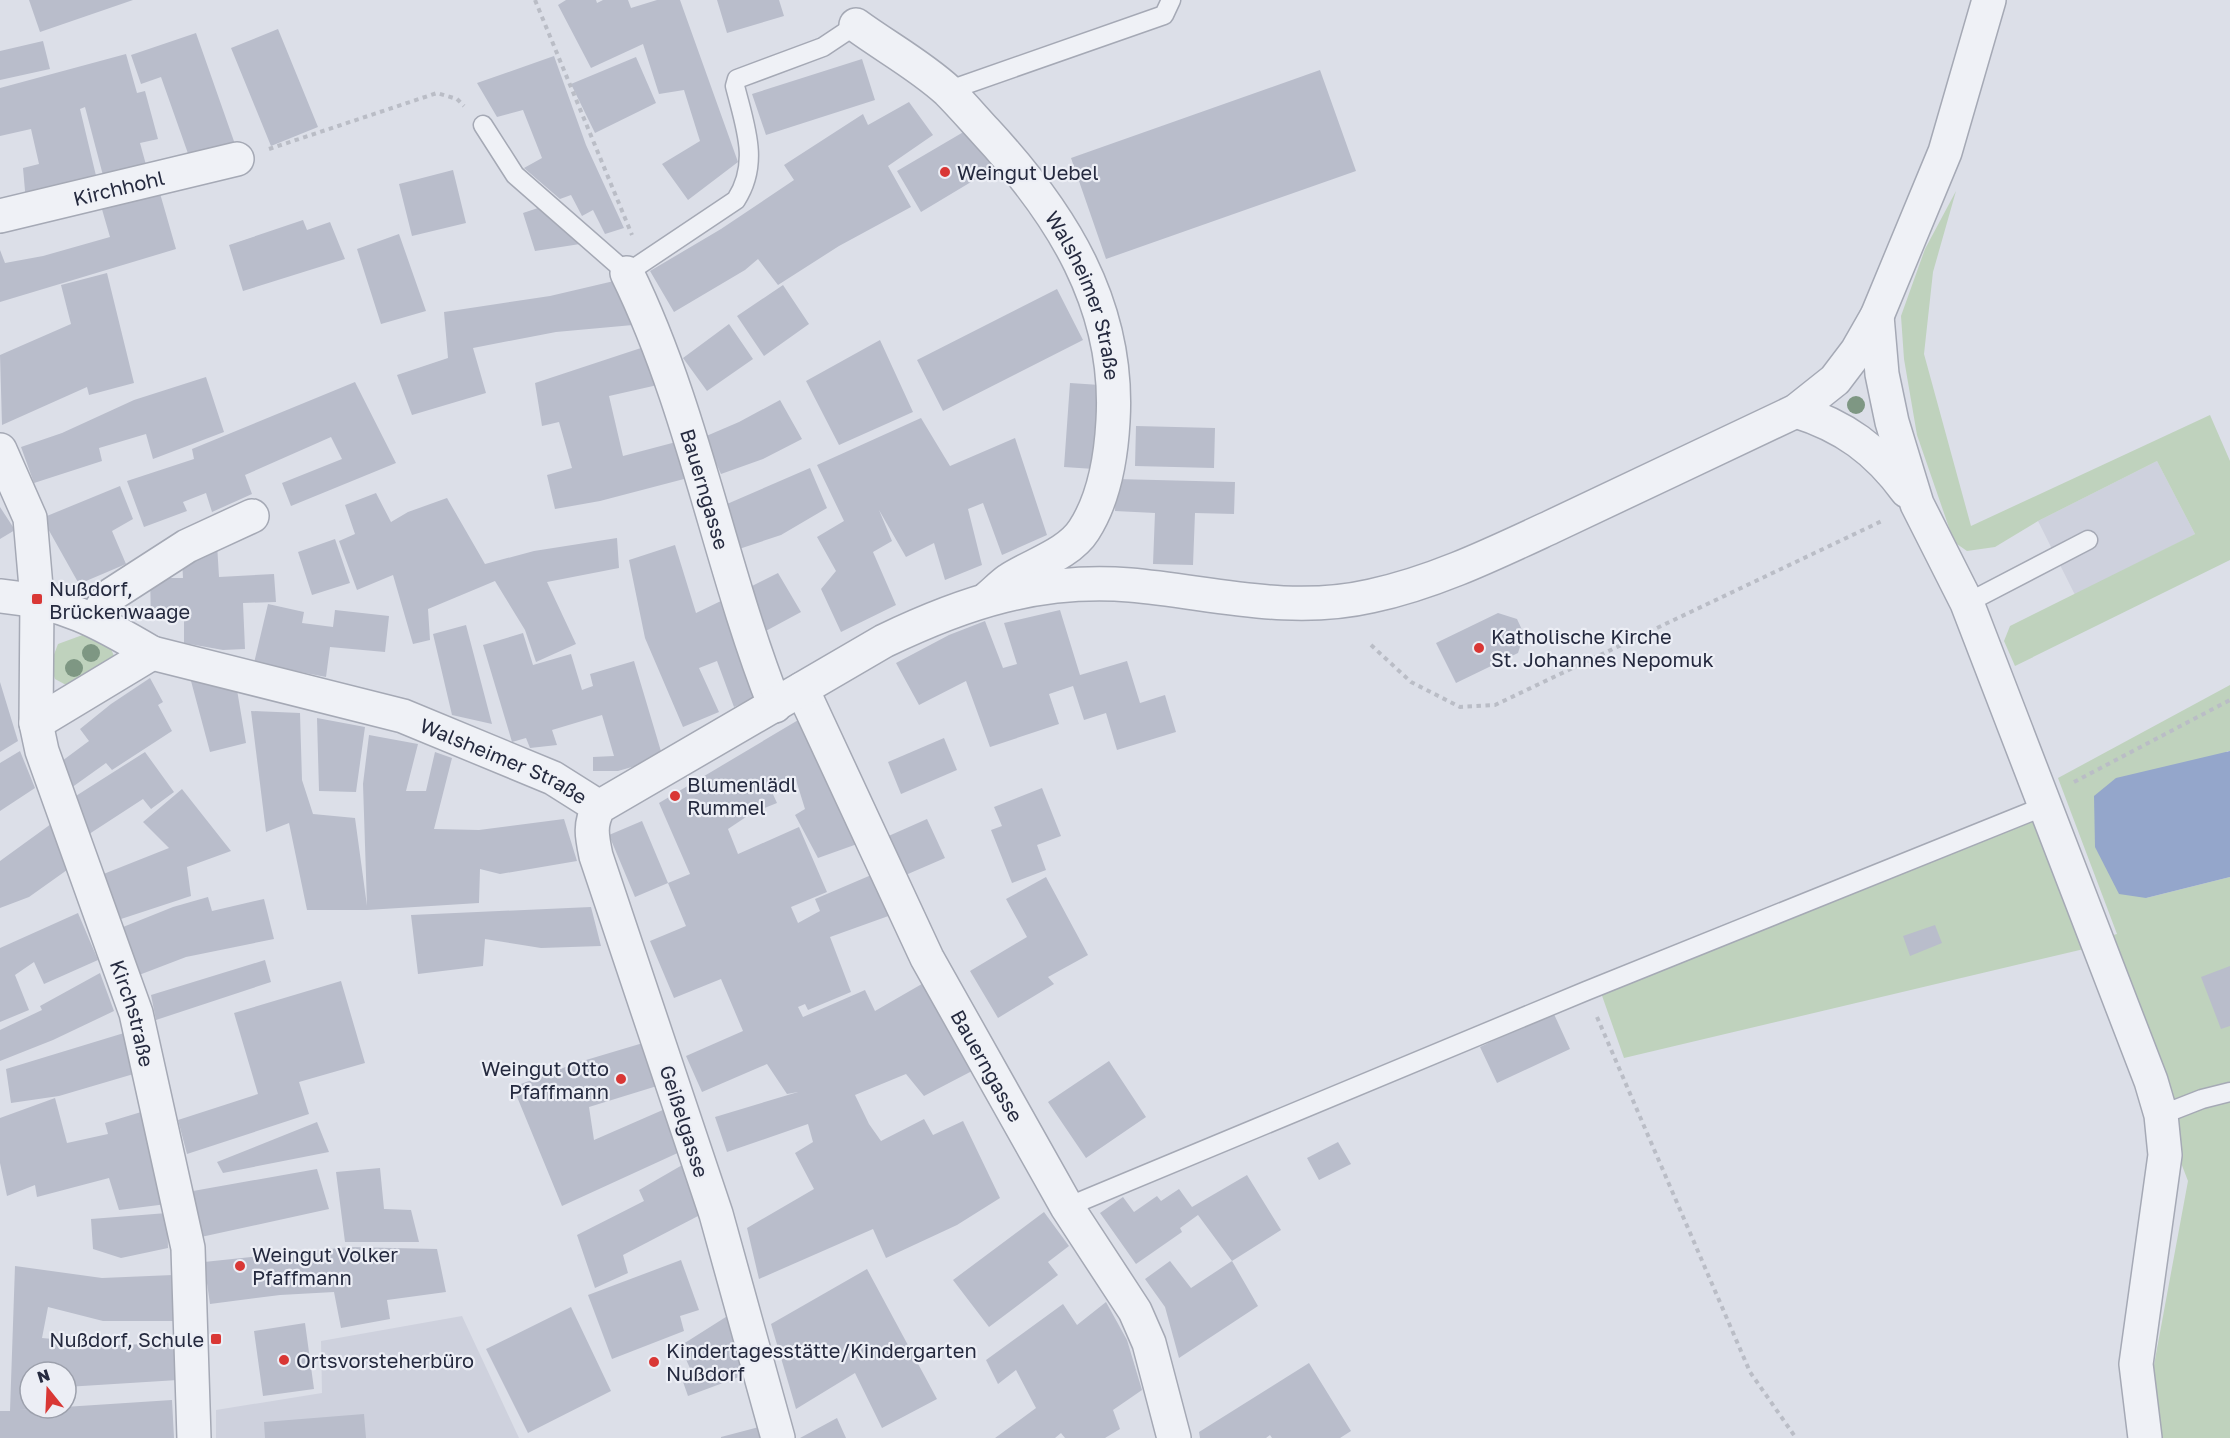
<svg xmlns="http://www.w3.org/2000/svg" width="2230" height="1438" font-family="'Golos Text',sans-serif">
  <rect width="100%" height="100%" fill="#dcdfe8"/>
  <path fill="#ced1dd" d="M 2157,461 L 2195,534 L 2075,595 L 2038,521 Z
    M 462,1316 L 519,1438 L 216,1438 L 216,1410 L 322,1393 L 321,1341 Z"/>
  <path fill="#bfd2bd" d="M 1956,191 L 1933,272 L 1924,354 L 1971,526 L 2210,415 L 2230,461 L 2230,560 L 2015,666 L 2004,641 L 2010,626 L 2195,534 L 2157,461 L 2038,521 L 1995,547 L 1967,551 L 1954,542 L 1917,435 L 1904,359 L 1901,316 L 1925,249 Z
    M 88,633 L 108,642 L 114,656 L 107,669 L 68,686 L 55,679 L 50,665 L 58,644 Z
    M 2230,685 L 2230,751 L 2227,751 L 2146,898 L 2230,877 L 2230,1438 L 2161,1438 L 2156,1425 L 2151,1381 L 2188,1181 L 2095,940 L 2117,934 L 2058,778 Z
    M 2038,815 L 2084,949 L 1624,1058 L 1600,990 Z"/>
  <path fill="#94a6cb" d="M 2230,751 L 2230,877 L 2146,898 L 2119,894 L 2095,847 L 2094,796 L 2116,778 Z"/>
  <path fill="#b9bdcb" d="M 29,0 L 133,0 L 40,32 Z
    M 566,0 L 596,0 L 597,3 L 603,0 L 628,0 L 631,8 L 657,0 L 680,0 L 738,162 L 688,200 L 662,164 L 700,141 L 684,90 L 659,94 L 643,44 L 591,68 L 558,5 Z
    M 717,0 L 779,0 L 784,16 L 727,33 Z
    M 278,29 L 318,127 L 271,146 L 231,48 Z
    M 196,33 L 236,147 L 191,162 L 161,77 L 141,84 L 131,55 Z
    M 43,41 L 50,69 L 0,80 L 0,51 Z
    M 126,54 L 137,93 L 145,91 L 158,139 L 140,143 L 148,172 L 105,183 L 85,107 L 80,109 L 98,184 L 26,202 L 23,168 L 39,164 L 31,129 L 0,136 L 0,88 Z
    M 554,56 L 586,145 L 624,228 L 605,234 L 593,210 L 582,216 L 571,195 L 560,199 L 524,168 L 542,158 L 523,110 L 497,117 L 477,83 Z
    M 636,57 L 656,103 L 595,133 L 571,84 Z
    M 862,59 L 875,100 L 766,135 L 752,94 Z
    M 1320,70 L 1356,171 L 1106,259 L 1071,158 Z
    M 909,102 L 933,135 L 888,166 L 911,207 L 839,246 L 778,285 L 758,259 L 745,270 L 674,312 L 650,271 L 721,229 L 794,180 L 784,165 L 863,114 L 868,125 Z
    M 972,127 L 996,167 L 921,212 L 897,171 Z
    M 453,170 L 466,223 L 412,236 L 399,184 Z
    M 157,183 L 176,249 L 0,302 L 0,250 L 5,263 L 43,256 L 110,237 L 99,199 Z
    M 541,207 L 580,244 L 535,251 L 523,213 Z
    M 303,220 L 307,230 L 330,222 L 345,259 L 243,291 L 229,245 Z
    M 399,234 L 426,311 L 381,324 L 357,249 Z
    M 107,273 L 134,383 L 89,395 L 87,387 L 2,425 L 0,355 L 71,324 L 61,285 Z
    M 614,281 L 633,325 L 556,332 L 473,348 L 486,393 L 412,415 L 397,375 L 448,358 L 444,312 L 550,296 Z
    M 783,285 L 809,324 L 764,356 L 737,316 Z
    M 1057,289 L 1083,340 L 943,411 L 917,360 Z
    M 729,324 L 753,359 L 707,391 L 683,358 Z
    M 880,340 L 913,412 L 839,445 L 806,381 Z
    M 647,346 L 662,384 L 609,396 L 623,456 L 676,442 L 684,479 L 600,501 L 555,509 L 547,475 L 572,468 L 559,422 L 542,426 L 535,383 Z
    M 206,377 L 224,432 L 153,459 L 146,434 L 99,448 L 102,461 L 34,483 L 21,447 L 62,433 L 134,400 Z
    M 355,382 L 396,463 L 291,506 L 282,483 L 342,459 L 331,437 L 245,475 L 252,494 L 212,512 L 206,493 L 183,502 L 187,511 L 144,527 L 127,481 L 194,459 L 192,449 Z
    M 1070,383 L 1100,385 L 1094,469 L 1064,467 Z
    M 780,400 L 802,439 L 763,459 L 721,474 L 704,437 L 739,422 Z
    M 921,418 L 950,466 L 1015,438 L 1047,535 L 1002,555 L 983,503 L 968,509 L 982,565 L 945,580 L 934,543 L 906,557 L 879,510 L 892,541 L 873,552 L 896,605 L 841,632 L 821,589 L 836,571 L 817,537 L 844,521 L 817,465 Z
    M 1136,426 L 1215,428 L 1214,468 L 1135,466 Z
    M 810,468 L 827,508 L 781,535 L 736,550 L 727,504 Z
    M 1116,479 L 1235,482 L 1234,514 L 1195,513 L 1193,565 L 1153,564 L 1155,513 L 1115,511 Z
    M 120,486 L 133,519 L 112,531 L 126,564 L 79,584 L 42,518 Z
    M 376,493 L 391,522 L 408,512 L 447,498 L 485,564 L 534,551 L 617,538 L 619,568 L 547,582 L 576,644 L 536,662 L 525,630 L 495,581 L 428,609 L 430,640 L 413,644 L 393,575 L 357,590 L 339,541 L 355,534 L 345,505 Z
    M 0,507 L 15,530 L 0,539 Z
    M 335,539 L 350,583 L 312,595 L 298,552 Z
    M 217,544 L 219,577 L 274,574 L 276,602 L 243,603 L 245,649 L 223,650 L 184,643 L 184,618 L 151,618 L 150,578 L 183,578 L 182,560 Z
    M 675,545 L 696,613 L 723,600 L 754,698 L 734,707 L 717,661 L 699,668 L 719,712 L 683,727 L 645,638 L 629,560 Z
    M 778,573 L 801,612 L 760,634 L 748,588 Z
    M 268,604 L 304,612 L 302,623 L 333,627 L 335,610 L 389,616 L 385,652 L 330,647 L 326,677 L 254,663 Z
    M 1060,610 L 1080,675 L 1127,661 L 1140,703 L 1165,695 L 1176,732 L 1117,750 L 1106,713 L 1084,720 L 1073,686 L 1049,694 L 1059,724 L 990,747 L 966,681 L 919,705 L 896,663 L 949,635 L 985,621 L 1003,668 L 1017,664 L 1004,623 Z
    M 1498,613 L 1517,619 L 1524,634 L 1518,653 L 1456,683 L 1436,643 Z
    M 466,625 L 492,724 L 452,715 L 433,634 Z
    M 523,633 L 533,665 L 571,654 L 582,690 L 593,686 L 590,674 L 634,661 L 663,758 L 618,771 L 593,771 L 593,757 L 614,756 L 602,715 L 552,730 L 557,745 L 530,748 L 526,738 L 512,742 L 483,645 Z
    M 150,678 L 163,702 L 158,705 L 172,731 L 112,770 L 106,763 L 71,788 L 62,761 L 89,741 L 80,729 L 111,704 Z
    M 191,681 L 236,684 L 246,743 L 210,752 Z
    M 0,682 L 18,741 L 0,752 Z
    M 251,711 L 300,713 L 302,780 L 313,814 L 355,818 L 367,906 L 363,784 L 369,735 L 418,744 L 406,791 L 426,791 L 435,752 L 452,758 L 434,829 L 479,830 L 564,819 L 577,861 L 500,874 L 480,869 L 479,903 L 367,910 L 307,910 L 289,823 L 266,832 Z
    M 805,716 L 860,843 L 818,858 L 795,815 L 805,809 L 796,780 L 771,790 L 777,803 L 752,813 L 728,829 L 738,854 L 799,827 L 827,892 L 791,907 L 798,923 L 820,911 L 815,899 L 876,873 L 894,914 L 830,937 L 851,992 L 808,1010 L 805,1004 L 798,1007 L 803,1017 L 865,990 L 875,1011 L 927,981 L 972,1071 L 924,1096 L 906,1074 L 855,1095 L 869,1124 L 881,1141 L 924,1119 L 933,1135 L 963,1121 L 1000,1198 L 957,1225 L 886,1258 L 873,1229 L 759,1279 L 747,1228 L 814,1189 L 795,1153 L 813,1142 L 808,1124 L 727,1152 L 715,1117 L 798,1092 L 787,1094 L 767,1064 L 702,1092 L 686,1056 L 743,1031 L 721,979 L 674,998 L 650,941 L 686,926 L 668,883 L 635,897 L 609,835 L 642,821 L 668,883 L 690,874 L 659,803 Z
    M 317,718 L 365,727 L 356,792 L 319,791 Z
    M 944,738 L 957,770 L 901,794 L 888,762 Z
    M 20,751 L 35,788 L 0,811 L 0,763 Z
    M 145,752 L 174,792 L 151,809 L 143,799 L 83,838 L 68,801 Z
    M 1042,788 L 1061,836 L 1037,845 L 1046,870 L 1012,883 L 991,830 L 1002,826 L 994,807 Z
    M 182,789 L 231,851 L 187,867 L 191,896 L 121,919 L 101,875 L 169,848 L 143,822 Z
    M 927,819 L 945,858 L 901,877 L 884,838 Z
    M 51,824 L 67,870 L 29,897 L 0,908 L 0,861 Z
    M 1046,877 L 1088,955 L 1048,977 L 1054,984 L 998,1018 L 970,971 L 1027,937 L 1006,899 Z
    M 208,897 L 212,911 L 264,899 L 274,939 L 186,957 L 139,975 L 118,929 L 173,907 Z
    M 591,907 L 601,946 L 541,948 L 485,939 L 483,966 L 418,974 L 411,915 Z
    M 78,913 L 98,960 L 44,984 L 34,962 L 15,975 L 29,1010 L 0,1022 L 0,948 Z
    M 1935,925 L 1942,943 L 1910,956 L 1903,936 Z
    M 265,960 L 271,982 L 156,1020 L 151,995 Z
    M 2230,966 L 2230,1026 L 2221,1029 L 2201,977 Z
    M 100,973 L 114,1011 L 53,1040 L 0,1061 L 0,1030 L 42,1010 L 40,1006 Z
    M 341,981 L 365,1063 L 299,1082 L 309,1114 L 187,1154 L 178,1120 L 258,1094 L 234,1013 Z
    M 1553,1012 L 1570,1049 L 1497,1083 L 1480,1047 Z
    M 124,1033 L 137,1073 L 59,1096 L 11,1103 L 6,1069 Z
    M 643,1043 L 657,1086 L 589,1107 L 594,1140 L 665,1109 L 682,1151 L 562,1206 L 513,1087 L 576,1063 Z
    M 1109,1061 L 1146,1117 L 1086,1158 L 1048,1102 Z
    M 55,1098 L 67,1143 L 108,1134 L 105,1123 L 151,1109 L 167,1204 L 119,1210 L 109,1178 L 37,1197 L 35,1185 L 7,1196 L 0,1163 L 0,1118 Z
    M 317,1122 L 329,1152 L 223,1173 L 217,1162 Z
    M 1338,1142 L 1351,1164 L 1319,1180 L 1307,1158 Z
    M 684,1164 L 700,1215 L 623,1255 L 628,1273 L 595,1288 L 577,1235 L 644,1201 L 639,1190 Z
    M 380,1168 L 384,1209 L 411,1210 L 419,1242 L 345,1242 L 336,1172 Z
    M 317,1169 L 329,1209 L 201,1237 L 193,1191 Z
    M 1247,1175 L 1281,1230 L 1232,1261 L 1198,1215 L 1180,1228 L 1182,1232 L 1136,1264 L 1100,1213 L 1123,1197 L 1134,1212 L 1157,1196 L 1161,1201 L 1179,1189 L 1192,1207 Z
    M 1044,1212 L 1069,1246 L 1048,1262 L 1058,1275 L 989,1327 L 953,1280 Z
    M 167,1213 L 168,1248 L 121,1258 L 93,1249 L 91,1219 Z
    M 349,1247 L 437,1249 L 446,1292 L 387,1300 L 390,1319 L 341,1328 L 334,1292 L 280,1295 L 210,1304 L 204,1262 Z
    M 681,1260 L 699,1310 L 680,1316 L 684,1331 L 612,1359 L 588,1295 Z
    M 1170,1261 L 1191,1288 L 1232,1261 L 1258,1306 L 1179,1358 L 1165,1307 L 1145,1279 Z
    M 15,1266 L 102,1278 L 173,1275 L 175,1321 L 103,1321 L 48,1307 L 42,1338 L 119,1345 L 174,1343 L 178,1380 L 66,1387 L 66,1372 L 30,1372 L 30,1409 L 18,1410 L 172,1400 L 174,1438 L 0,1438 L 0,1411 L 10,1411 Z
    M 867,1269 L 937,1399 L 882,1428 L 855,1373 L 796,1409 L 771,1324 Z
    M 1106,1302 L 1127,1340 L 1142,1390 L 1113,1410 L 1120,1429 L 1105,1438 L 1065,1438 L 1061,1433 L 1055,1438 L 995,1438 L 1036,1408 L 1016,1370 L 998,1384 L 986,1360 L 1063,1304 L 1077,1325 Z
    M 571,1307 L 611,1391 L 528,1433 L 486,1349 Z
    M 729,1315 L 747,1374 L 688,1396 L 682,1379 L 693,1375 L 680,1346 Z
    M 305,1323 L 314,1389 L 263,1396 L 254,1331 Z
    M 1309,1363 L 1351,1431 L 1340,1438 L 1272,1438 L 1270,1435 L 1266,1438 L 1200,1438 L 1199,1432 Z
    M 364,1414 L 366,1438 L 265,1438 L 264,1422 Z
    M 837,1418 L 846,1438 L 800,1438 Z
    M 759,1427 L 762,1438 L 721,1438 L 721,1437 Z"/>
  <g fill="none" stroke-linecap="round" stroke-linejoin="round">
    <defs>
      <path id="service" d="M 947,91 L 1164,15 L 1171,0
        M 483,125 L 515,175 L 627,273 L 736,200 C 760,163 745,126 735,86 L 737,79 L 823,47 L 856,25
        M 1967,603 L 2088,540
        M 2161,1115 L 2202,1099 L 2230,1092
        M 1067,1207 L 1586,991 L 2045,806"/>
      <g id="minor">
        <path id="s1" d="M 856,25 C 886,47 921,66 948,91 C 961,104 973,118 985,131 C 1061,213 1120,305 1113,421 C 1111,458 1104,499 1084,530 C 1069,554 1032,565 1009,580 C 1002,585 995,592 988,598"/>
        <path id="s2" d="M 0,216 L 237,159"/>
        <path id="s3" d="M 627,273 C 694,410 719,564 775,706"/>
        <path d="M 1877,316 L 1882,374 L 1892,422 L 1917,504 L 1967,603 L 2151,1081 L 2161,1115 L 2165,1155 L 2136,1364 L 2145,1438"/>
        <path d="M 1796,411 C 1844,426 1877,450 1907,491"/>
        <path id="s4" d="M 0,450 L 30,518 L 37,599 L 36,723 L 42,751 L 136,1013 L 188,1248 L 194,1438"/>
        <path d="M 0,596 C 64,602 98,621 152,653 L 36,723"/>
        <path d="M 94,619 L 111,595 L 187,546 L 252,516"/>
        <path id="s5" d="M 152,653 L 403,716 L 553,778 L 599,807"/>
        <path id="s6" d="M 802,689 L 927,958 L 1067,1207 L 1135,1311 L 1149,1343 L 1174,1438"/>
      </g>
      <path id="tertiary" d="M 778,1438 L 716,1214 L 596,856 C 592,837 589,824 599,807 L 884,641 C 965,602 1039,578 1130,585 C 1211,592 1288,615 1371,596 C 1433,583 1493,554 1551,527 C 1633,489 1714,449 1796,411 L 1835,380 L 1857,351 L 1877,316 L 1945,152 L 1989,0"/>
    </defs>
    <use href="#service" stroke="#a5a9b5" stroke-width="21"/>
    <use href="#minor" stroke="#a5a9b5" stroke-width="36"/>
    <use href="#tertiary" stroke="#a5a9b5" stroke-width="36"/>
    <path stroke="#babdc6" stroke-width="4" stroke-dasharray="4.5 4.5" stroke-linecap="butt" d="M 535,0 L 632,235
      M 269,149 L 437,93 L 457,99 L 464,106
      M 1371,645 L 1411,682 L 1460,707 L 1495,705 L 1884,520
      M 2074,782 L 2230,700
      M 1597,1017 L 1750,1372 L 1796,1438"/>
    <use href="#service" stroke="#eff1f6" stroke-width="18"/>
    <use href="#minor" stroke="#eff1f6" stroke-width="33"/>
    <use href="#tertiary" stroke="#eff1f6" stroke-width="33"/>
  </g>
  <g fill="#7e9783">
    <circle cx="1856" cy="405" r="9"/>
    <circle cx="91" cy="653" r="9"/>
    <circle cx="74" cy="668" r="9"/>
  </g>
  <g fill="#d93735" stroke="#eceef5" stroke-width="2">
    <circle cx="945" cy="172" r="6"/>
    <rect x="31" y="593" width="12" height="12" rx="3"/>
    <circle cx="1479" cy="648" r="6"/>
    <circle cx="675" cy="796" r="6"/>
    <circle cx="621" cy="1079" r="6"/>
    <circle cx="240" cy="1266" r="6"/>
    <rect x="210" y="1333" width="12" height="12" rx="3"/>
    <circle cx="284" cy="1360" r="6"/>
    <circle cx="654" cy="1362" r="6"/>
  </g>
  <g text-anchor="middle" dominant-baseline="central" stroke-width="4.5" stroke-linejoin="round" paint-order="stroke">
    <g font-size="20" fill="#252a3f" stroke="#eceef5" text-anchor="start">
      <text x="957" y="172">Weingut Uebel</text>
      <text x="49" y="588">Nußdorf,<tspan x="49" dy="23">Brückenwaage</tspan></text>
      <text x="1491" y="636">Katholische Kirche<tspan x="1491" dy="23">St. Johannes Nepomuk</tspan></text>
      <text x="687" y="784">Blumenlädl<tspan x="687" dy="23">Rummel</tspan></text>
      <text x="609" y="1068" text-anchor="end">Weingut Otto<tspan x="609" dy="23">Pfaffmann</tspan></text>
      <text x="252" y="1254">Weingut Volker<tspan x="252" dy="23">Pfaffmann</tspan></text>
      <text x="204" y="1339" text-anchor="end">Nußdorf, Schule</text>
      <text x="666" y="1350">Kindertagesstätte/Kindergarten<tspan x="666" dy="23">Nußdorf</tspan></text>
      <text x="296" y="1360">Ortsvorsteherbüro</text>
    </g>
    <g font-size="20" fill="#252a3f" stroke="#eceef5">
      <text stroke="none"><textPath href="#s2" startOffset="122">Kirchhohl</textPath></text>
      <text stroke="none"><textPath href="#s1" startOffset="363">Walsheimer Straße</textPath></text>
      <text stroke="none"><textPath href="#s3" startOffset="230">Bauerngasse</textPath></text>
      <text stroke="none"><textPath href="#s5" startOffset="369">Walsheimer Straße</textPath></text>
      <text stroke="none"><textPath href="#s4" startOffset="586">Kirchstraße</textPath></text>
      <text stroke="none"><textPath href="#s6" startOffset="420">Bauerngasse</textPath></text>
      <text transform="translate(685 1121) rotate(72)">Geißelgasse</text>
    </g>
  </g>
  <g transform="translate(48 1390) rotate(342)"><circle r="28" fill="#eceef5" stroke="#9ca0ac" stroke-width="1.5"/>
  <path d="M0-4.5L10 22L0 15L-10 22Z" fill="#d93735"/>
  <text y="-9" font-size="16" font-weight="bold" text-anchor="middle" fill="#252a3f">N</text>
  </g>
</svg>
